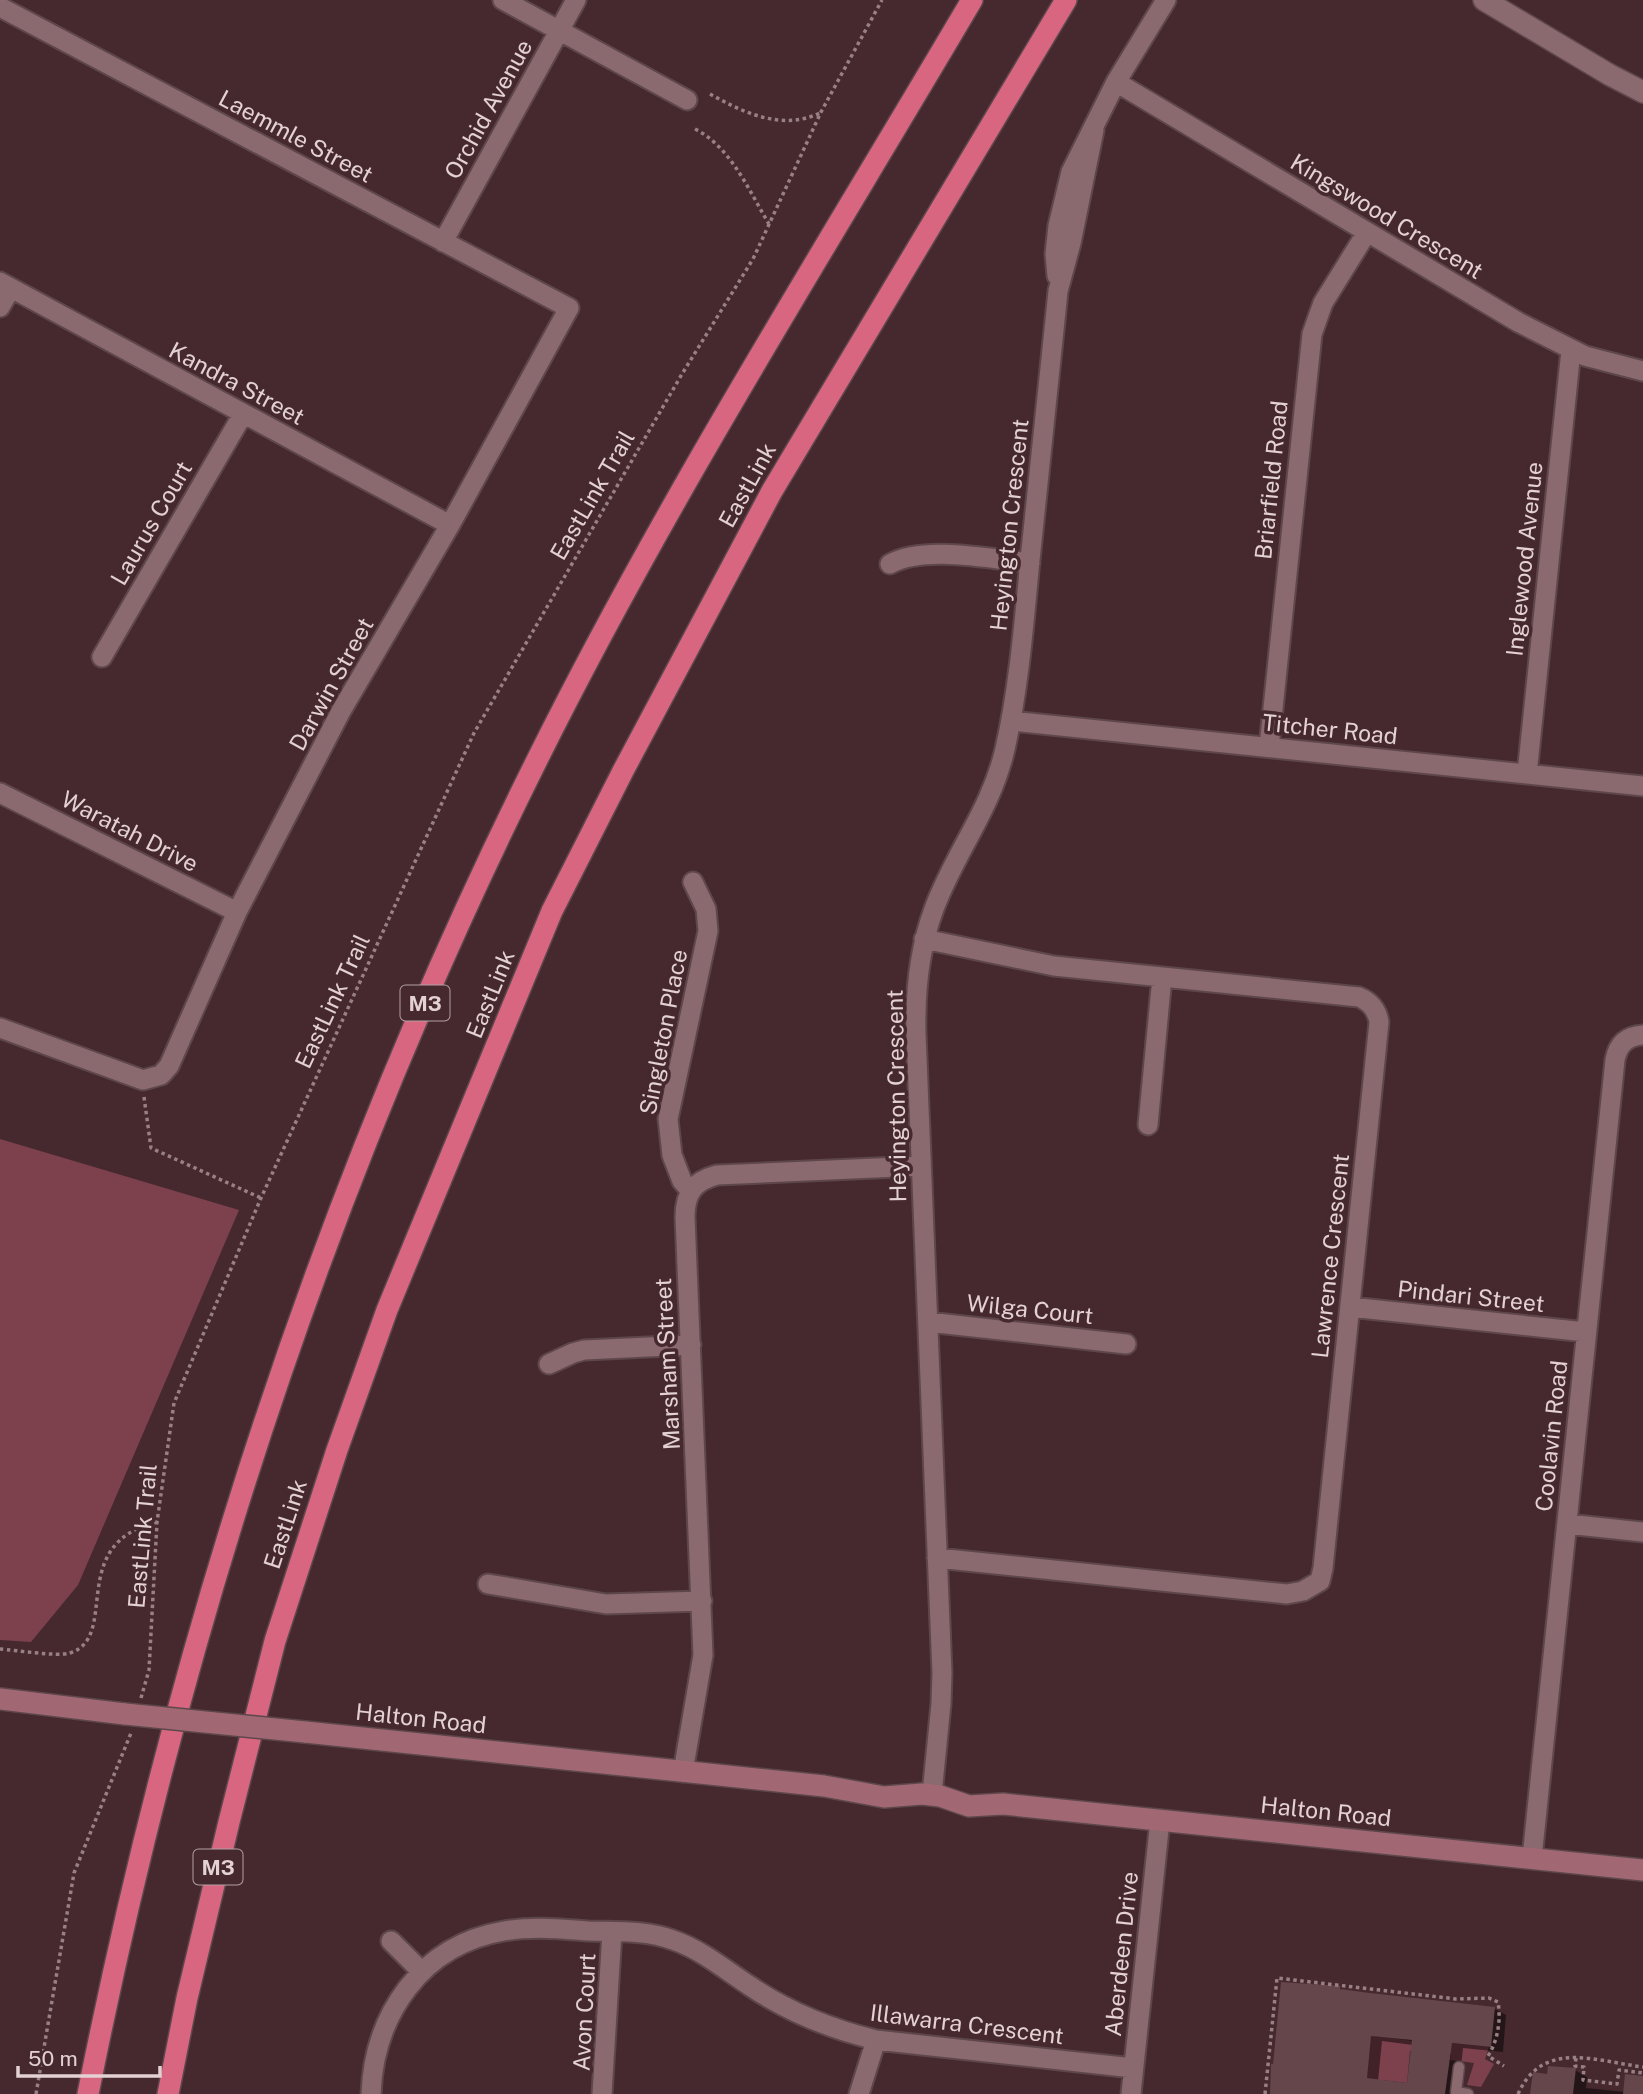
<svg xmlns="http://www.w3.org/2000/svg" width="1643" height="2094" font-family="'Public Sans',sans-serif">
  <rect width="100%" height="100%" fill="#45292e"/>
  <path fill="#7d404d" d="M 0,1139 L 239,1210 L 78,1585 L 31,1642 L 0,1640 Z
    M 1367,2021 L 1375,2036 L 1422,2042 L 1421,2052 L 1410,2051 L 1407,2083 L 1382,2080 L 1380,2088 L 1365,2092 Z
    M 1432,2041 L 1489,2047 L 1485,2059 L 1494,2064 L 1481,2087 L 1467,2085 L 1474,2063 L 1450,2060 L 1451,2054 L 1431,2051 Z"/>
  <path fill="#0007" fill-rule="evenodd" d="M 1339,1988 L 1345,1991 L 1495,2009 L 1506,2015 L 1503,2052 L 1463,2048 L 1458,2094 L 1270,2094 ZM 1382,2041 L 1413,2045 L 1408,2084 L 1378,2081 Z
    M 1575,2070 L 1587,2077 L 1586,2088 L 1625,2092 L 1643,2078 L 1643,2094 L 1531,2094 L 1549,2076 Z"/>
  <path fill="#64464b" fill-rule="evenodd" d="M 1281,1982 L 1340,1986 L 1340,1989 L 1370,1993 L 1495,2007 L 1491,2047 L 1452,2043 L 1445,2094 L 1270,2094 L 1271,2064 L 1273,2064 ZM 1371,2036 L 1412,2040 L 1407,2083 L 1367,2078 Z
    M 1548,2066 L 1576,2068 L 1573,2094 L 1530,2094 L 1533,2072 L 1547,2074 Z
    M 1625,2074 L 1643,2076 L 1643,2094 L 1623,2094 Z"/>
  <g fill="none" stroke-linecap="round" stroke-linejoin="round">
    <defs>
      <path id="service" d="M 1459,2067 L 1456,2092 L 1468,2094"/>
      <path id="minor" d="M 503,0 L 687,100
        M 0,7 L 569,308 L 450,525 L 341,711 L 237,912 L 169,1066 L 161,1075 L 143,1080 L 0,1028
        M 1116,82 L 1518,322 L 1585,356 L 1643,371
        M 443,242 L 576,0
        M 1057,276 L 1055,254 L 1058,226 L 1071,172 L 1116,82 L 1166,0
        M 0,282 L 450,525
        M 0,307 L 11,288
        M 890,564 C 924,545 991,559 1030,563
        M 102,657 L 243,414
        M 1011,721 L 1643,786
        M 1269,747 L 1312,334 L 1323,303 L 1367,232
        M 1527,774 L 1571,350
        M 0,793 L 237,912
        M 924,939 L 1054,966 L 1359,997 C 1371,1002 1377,1010 1379,1022 L 1323,1568 L 1320,1581 L 1303,1591 L 1287,1594 L 937,1558
        M 1148,1125 L 1162,977
        M 690,1190 L 682,1181 L 672,1155 L 668,1119 L 708,931 L 706,909 L 693,882
        M 1350,1307 L 1586,1332
        M 928,1322 L 1126,1344
        M 549,1364 L 573,1353 L 584,1350 L 691,1345
        M 1567,1524 L 1643,1532
        M 488,1584 L 606,1604 L 702,1601
        M 683,1772 L 703,1655 L 685,1217 C 685,1193 694,1181 717,1175 L 921,1166
        M 932,1794 L 941,1704 L 942,1673 L 916,1034 C 915,991 919,949 934,909 C 955,852 991,810 1005,749 C 1019,687 1024,623 1030,560 C 1039,471 1049,381 1058,291 L 1071,243 L 1094,130
        M 1532,1858 L 1615,1060 C 1618,1044 1627,1036 1643,1035
        M 391,1941 L 422,1972
        M 371,2094 C 374,2015 421,1945 504,1931 C 532,1926 560,1929 588,1931 C 616,1932 646,1930 673,1940 C 702,1950 724,1969 750,1986 C 788,2012 831,2029 876,2040 L 1133,2068
        M 602,2094 L 612,1932
        M 859,2094 L 876,2040
        M 1131,2094 L 1160,1820"/>
      <path id="tertiary" d="M 1484,0 L 1610,75 L 1643,92"/>
      <path id="secondary" d="M 0,1699 L 125,1714
        M 305,1732 L 824,1786 L 884,1797 L 922,1794 L 940,1796 L 969,1806 L 1003,1804 L 1643,1870"/>
      <path id="motorway" d="M 88,2094 C 180,1632 327,1180 538,758 C 668,497 824,251 972,0
        M 168,2094 L 187,1998 L 229,1822 L 275,1641 L 337,1450 L 387,1310 L 552,911 L 623,771 L 772,491 L 1066,0"/>
    </defs>
    <use href="#service" stroke="#5e474b" stroke-width="13"/>
    <use href="#minor" stroke="#5e474b" stroke-width="23"/>
    <use href="#tertiary" stroke="#5e474b" stroke-width="24"/>
    <use href="#secondary" stroke="#5e474b" stroke-width="24"/>
    <use href="#motorway" stroke="#5e474b" stroke-width="24"/>
    <path stroke="#988084" stroke-width="3.5" stroke-dasharray="3.5 3.5" stroke-linecap="butt" d="M 710,94 C 744,113 782,131 820,113
      M 695,129 C 731,147 749,191 769,224
      M 144,1097 L 151,1148 L 261,1198
      M 0,1649 C 15,1650 58,1657 70,1653 C 121,1637 65,1544 157,1522
      M 141,1698 L 149,1670 L 157,1522 L 174,1403 L 261,1198 L 474,733 L 682,374 L 753,259 L 821,112 L 882,0
      M 1576,2058 L 1575,2066 L 1584,2067 L 1583,2080 L 1617,2084 L 1619,2070 L 1643,2073
      M 36,2094 L 74,1873 L 131,1733
      M 1265,2094 L 1277,1978 L 1456,1999 L 1489,1998 L 1498,2002 C 1501,2020 1498,2040 1488,2056 L 1504,2066
      M 1518,2094 C 1543,2039 1595,2061 1643,2067"/>
    <use href="#service" stroke="#8a696f" stroke-width="10"/>
    <use href="#minor" stroke="#8a696f" stroke-width="19"/>
    <use href="#tertiary" stroke="#8a696f" stroke-width="21"/>
    <use href="#secondary" stroke="#a16874" stroke-width="21"/>
    <use href="#motorway" stroke="#d86681" stroke-width="21"/>
    <defs>
      <path id="secondary-bridge" d="M 125,1714 L 305,1732"/>
    </defs>
    <use href="#secondary-bridge" stroke="#5e474b" stroke-width="24" stroke-linecap="butt"/>
    <use href="#secondary-bridge" stroke="#a16874" stroke-width="21"/>
  </g>
  <g text-anchor="middle" dominant-baseline="central" stroke-width="7" stroke-linejoin="round" paint-order="stroke">
    <g fill="#45292e" stroke="#b49fa2" stroke-width="2">
      <rect x="400.5" y="985.5" width="49" height="35" rx="5"/>
      <rect x="193.5" y="1849.5" width="49" height="35" rx="5"/>
    </g>
    <g font-size="21" font-weight="bold" fill="#e4d1d4">
      <text x="425" y="1003">M3</text>
      <text x="218" y="1867">M3</text>
    </g>
    <g font-size="23" fill="#e4d1d4" stroke="#45292e">
      <text transform="translate(488 109) rotate(-61)">Orchid Avenue</text>
      <text transform="translate(296 136) rotate(28)">Laemmle Street</text>
      <text transform="translate(1387 216) rotate(31)">Kingswood Crescent</text>
      <text transform="translate(237 383) rotate(28)">Kandra Street</text>
      <text transform="translate(1271 480) rotate(-84)">Briarfield Road</text>
      <text transform="translate(747 485) rotate(-61)">EastLink</text>
      <text transform="translate(592 495) rotate(-60)">EastLink Trail</text>
      <text transform="translate(151 523) rotate(-60)">Laurus Court</text>
      <text transform="translate(1009 525) rotate(-84)">Heyington Crescent</text>
      <text transform="translate(1524 559) rotate(-84)">Inglewood Avenue</text>
      <text transform="translate(331 684) rotate(-61)">Darwin Street</text>
      <text transform="translate(1330 729) rotate(6)">Titcher Road</text>
      <text transform="translate(130 831) rotate(27)">Waratah Drive</text>
      <text transform="translate(490 994) rotate(-68)">EastLink</text>
      <text transform="translate(332 1001) rotate(-65)">EastLink Trail</text>
      <text transform="translate(663 1032) rotate(-79)">Singleton Place</text>
      <text transform="translate(896 1096) rotate(-91)">Heyington Crescent</text>
      <text transform="translate(1330 1256) rotate(-84)">Lawrence Crescent</text>
      <text transform="translate(1471 1296) rotate(6)">Pindari Street</text>
      <text transform="translate(1030 1309) rotate(6)">Wilga Court</text>
      <text transform="translate(667 1364) rotate(-93)">Marsham Street</text>
      <text transform="translate(1551 1436) rotate(-84)">Coolavin Road</text>
      <text transform="translate(285 1524) rotate(-72)">EastLink</text>
      <text transform="translate(142 1536) rotate(-85)">EastLink Trail</text>
      <text transform="translate(421 1718) rotate(6)">Halton Road</text>
      <text transform="translate(1326 1811) rotate(6)">Halton Road</text>
      <text transform="translate(1121 1954) rotate(-84)">Aberdeen Drive</text>
      <text transform="translate(584 2012) rotate(-87)">Avon Court</text>
      <text transform="translate(967 2024) rotate(7)">Illawarra Crescent</text>
    </g>
  </g>
  <path d="M18 2066v10h142v-10" fill="none" stroke="#e4d1d4" stroke-width="3.5"/>
  <text x="28" y="2066" font-size="21" fill="#e4d1d4" stroke="#45292e" stroke-width="5" paint-order="stroke">50 m</text>
</svg>
